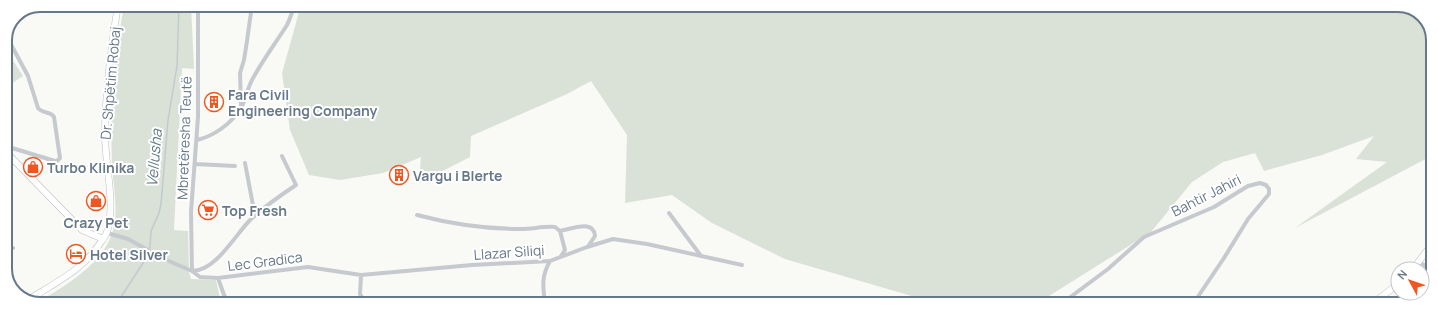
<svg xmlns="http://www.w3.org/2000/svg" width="1438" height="309" font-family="Manrope,sans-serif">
  <rect width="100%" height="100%" fill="#f9f9f6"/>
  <path fill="#dae1d7" d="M 124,5 L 191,5 L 194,69 L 182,68 L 174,230 L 188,231 L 189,272 L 191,279 L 216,280 L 221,303 L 36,303 C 63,287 94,270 109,241 C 121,217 113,189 112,163 C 111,141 112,118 112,96 C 114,66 119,35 124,5 Z
    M 301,5 L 1404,6 L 1424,17 L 1433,36 L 1433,155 L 1295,228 L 1387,162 L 1356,159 L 1374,136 L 1322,155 L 1264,171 L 1255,153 L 1223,162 L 1192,182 L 1151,232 L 1049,296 L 1026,304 L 939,304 L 785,259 L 712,223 L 672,195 L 625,203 L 627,135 L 591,81 L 567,94 L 471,136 L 470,157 L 419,183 L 421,157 L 383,173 L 340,180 L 309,175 L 290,130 L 282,73 Z
    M 5,48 L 23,76 L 5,88 Z"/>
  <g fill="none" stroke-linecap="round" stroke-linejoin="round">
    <path stroke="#c0cbd0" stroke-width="1.5" d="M 117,303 L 147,257 L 150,246 L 151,231 L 159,213 L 161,204 L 168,120 L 177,66 L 179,5"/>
    <defs>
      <path id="secondary" d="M 5,151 L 82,230 L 103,239
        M 1413,269 L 1432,244
        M 28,300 C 55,283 83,270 101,242 C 103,239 106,236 107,232 C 116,204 105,165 105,135 C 105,91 111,48 118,5
        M 1372,304 L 1398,284"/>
    </defs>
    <use href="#secondary" stroke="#babfc4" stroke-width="7"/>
    <path stroke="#c6cace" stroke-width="4" d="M 198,5 L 198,117 L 191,212 L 192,271 C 216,271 235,235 251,219 C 265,206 281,195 296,185 L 282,156
      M 241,106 L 240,73 L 244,60 L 247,41 L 252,5
      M 5,125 L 8,129 L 7,133 L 5,135
      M 197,140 C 214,136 231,124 241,108 C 245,101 247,91 251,82 C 261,62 275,44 287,25 C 290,19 292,12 295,5
      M 6,152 L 12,148 L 55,161 L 57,161 L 60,158 L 54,117 C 51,111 43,114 38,108 L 28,76 L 7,37
      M 245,163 L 255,216
      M 195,164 L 235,166
      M 669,213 L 701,256
      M 417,215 C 451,224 486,229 521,229 C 532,229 544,226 555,227 L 560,231 L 565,250 L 561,256
      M 560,231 C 571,229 594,219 595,236 L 589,245
      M 107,233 L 128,239 L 162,258 L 192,271 L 200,277 L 218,278 L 308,267 L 361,275 L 472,265 L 550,261 L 587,247 L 613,239 L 647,244 L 742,265
      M 5,252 L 13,248
      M 1419,262 L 1432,270
      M 361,275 L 360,294 L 365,302
      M 218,278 L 224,295 L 229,303
      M 400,304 L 419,300 L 435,299 L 473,304
      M 545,304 C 543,286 541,277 550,261
      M 570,304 L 605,300 L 636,304
      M 1061,304 L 1108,269 L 1144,237 L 1214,207 L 1248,186 L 1260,183 L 1266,185 L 1269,189 L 1269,194 L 1248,219 L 1224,258 L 1193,304"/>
    <use href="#secondary" stroke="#fff" stroke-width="6"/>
  </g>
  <defs>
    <symbol id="building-ring" viewBox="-11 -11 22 22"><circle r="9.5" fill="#fff" stroke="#ef5720" stroke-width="1.5"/><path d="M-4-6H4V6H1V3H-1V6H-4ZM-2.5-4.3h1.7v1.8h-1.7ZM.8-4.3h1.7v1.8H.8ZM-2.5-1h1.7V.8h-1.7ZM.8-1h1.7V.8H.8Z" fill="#ef5720"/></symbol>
    <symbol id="shop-ring" viewBox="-11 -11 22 22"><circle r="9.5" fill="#fff" stroke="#ef5720" stroke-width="1.5"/><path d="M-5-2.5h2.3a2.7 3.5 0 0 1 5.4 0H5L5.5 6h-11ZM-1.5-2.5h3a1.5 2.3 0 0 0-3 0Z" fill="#ef5720"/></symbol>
    <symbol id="supermarket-ring" viewBox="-11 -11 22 22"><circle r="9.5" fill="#fff" stroke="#ef5720" stroke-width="1.5"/><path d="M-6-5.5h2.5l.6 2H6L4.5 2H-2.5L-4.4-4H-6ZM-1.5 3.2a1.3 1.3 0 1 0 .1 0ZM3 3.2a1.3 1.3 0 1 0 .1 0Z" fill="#ef5720"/></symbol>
    <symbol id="hotel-ring" viewBox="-11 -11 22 22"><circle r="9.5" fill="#fff" stroke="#ef5720" stroke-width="1.5"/><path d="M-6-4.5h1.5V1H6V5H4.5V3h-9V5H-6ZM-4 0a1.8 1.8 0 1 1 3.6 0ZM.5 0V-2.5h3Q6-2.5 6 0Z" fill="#ef5720"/></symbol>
  </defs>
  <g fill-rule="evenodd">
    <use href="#building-ring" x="203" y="91" width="22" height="22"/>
    <use href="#shop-ring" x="22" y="156" width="22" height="22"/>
    <use href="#building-ring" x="388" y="164" width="22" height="22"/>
    <use href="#shop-ring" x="85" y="190" width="22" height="22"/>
    <use href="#supermarket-ring" x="197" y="199" width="22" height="22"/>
    <use href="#hotel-ring" x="65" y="243" width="22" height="22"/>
  </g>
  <g text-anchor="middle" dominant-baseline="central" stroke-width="4" stroke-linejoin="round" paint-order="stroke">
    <g font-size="14" fill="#667889" stroke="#fff">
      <text transform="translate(110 83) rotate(-85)">Dr. Shpëtim Robaj</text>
      <text transform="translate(184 138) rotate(-88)">Mbretëresha Teutë</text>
      <text transform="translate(1206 195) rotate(-27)">Bahtir Jahiri</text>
      <text transform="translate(509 252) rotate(-4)">Llazar Siliqi</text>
      <text transform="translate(265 261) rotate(-7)">Lec Gradica</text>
    </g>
    <g font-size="14" font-weight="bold" fill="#667889" stroke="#fff" text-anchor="start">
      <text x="228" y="94">Fara Civil<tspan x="228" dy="16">Engineering Company</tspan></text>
      <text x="47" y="167">Turbo Klinika</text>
      <text x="413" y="175">Vargu i Blerte</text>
      <text x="222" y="210">Top Fresh</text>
      <text x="96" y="222" text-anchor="middle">Crazy Pet</text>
      <text x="90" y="254">Hotel Silver</text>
    </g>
    <g font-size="15" font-style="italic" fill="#627a84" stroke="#fff">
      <text transform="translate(154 158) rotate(-85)">Vellusha</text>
    </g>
  </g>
  <path d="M0 0H1438V309H0ZM40 12H1398A28 28 0 0 1 1426 40V269A28 28 0 0 1 1398 297H40A28 28 0 0 1 12 269V40A28 28 0 0 1 40 12Z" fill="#fff" fill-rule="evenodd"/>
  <path fill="none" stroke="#667889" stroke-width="2" d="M40 12H1398A28 28 0 0 1 1426 40V269A28 28 0 0 1 1398 297H40A28 28 0 0 1 12 269V40A28 28 0 0 1 40 12Z"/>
  <g transform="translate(1410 281) rotate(310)"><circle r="19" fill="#ffffff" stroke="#c2c9d0"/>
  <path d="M0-3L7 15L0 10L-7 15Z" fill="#ef5720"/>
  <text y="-6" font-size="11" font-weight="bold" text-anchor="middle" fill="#667889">N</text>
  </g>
</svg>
